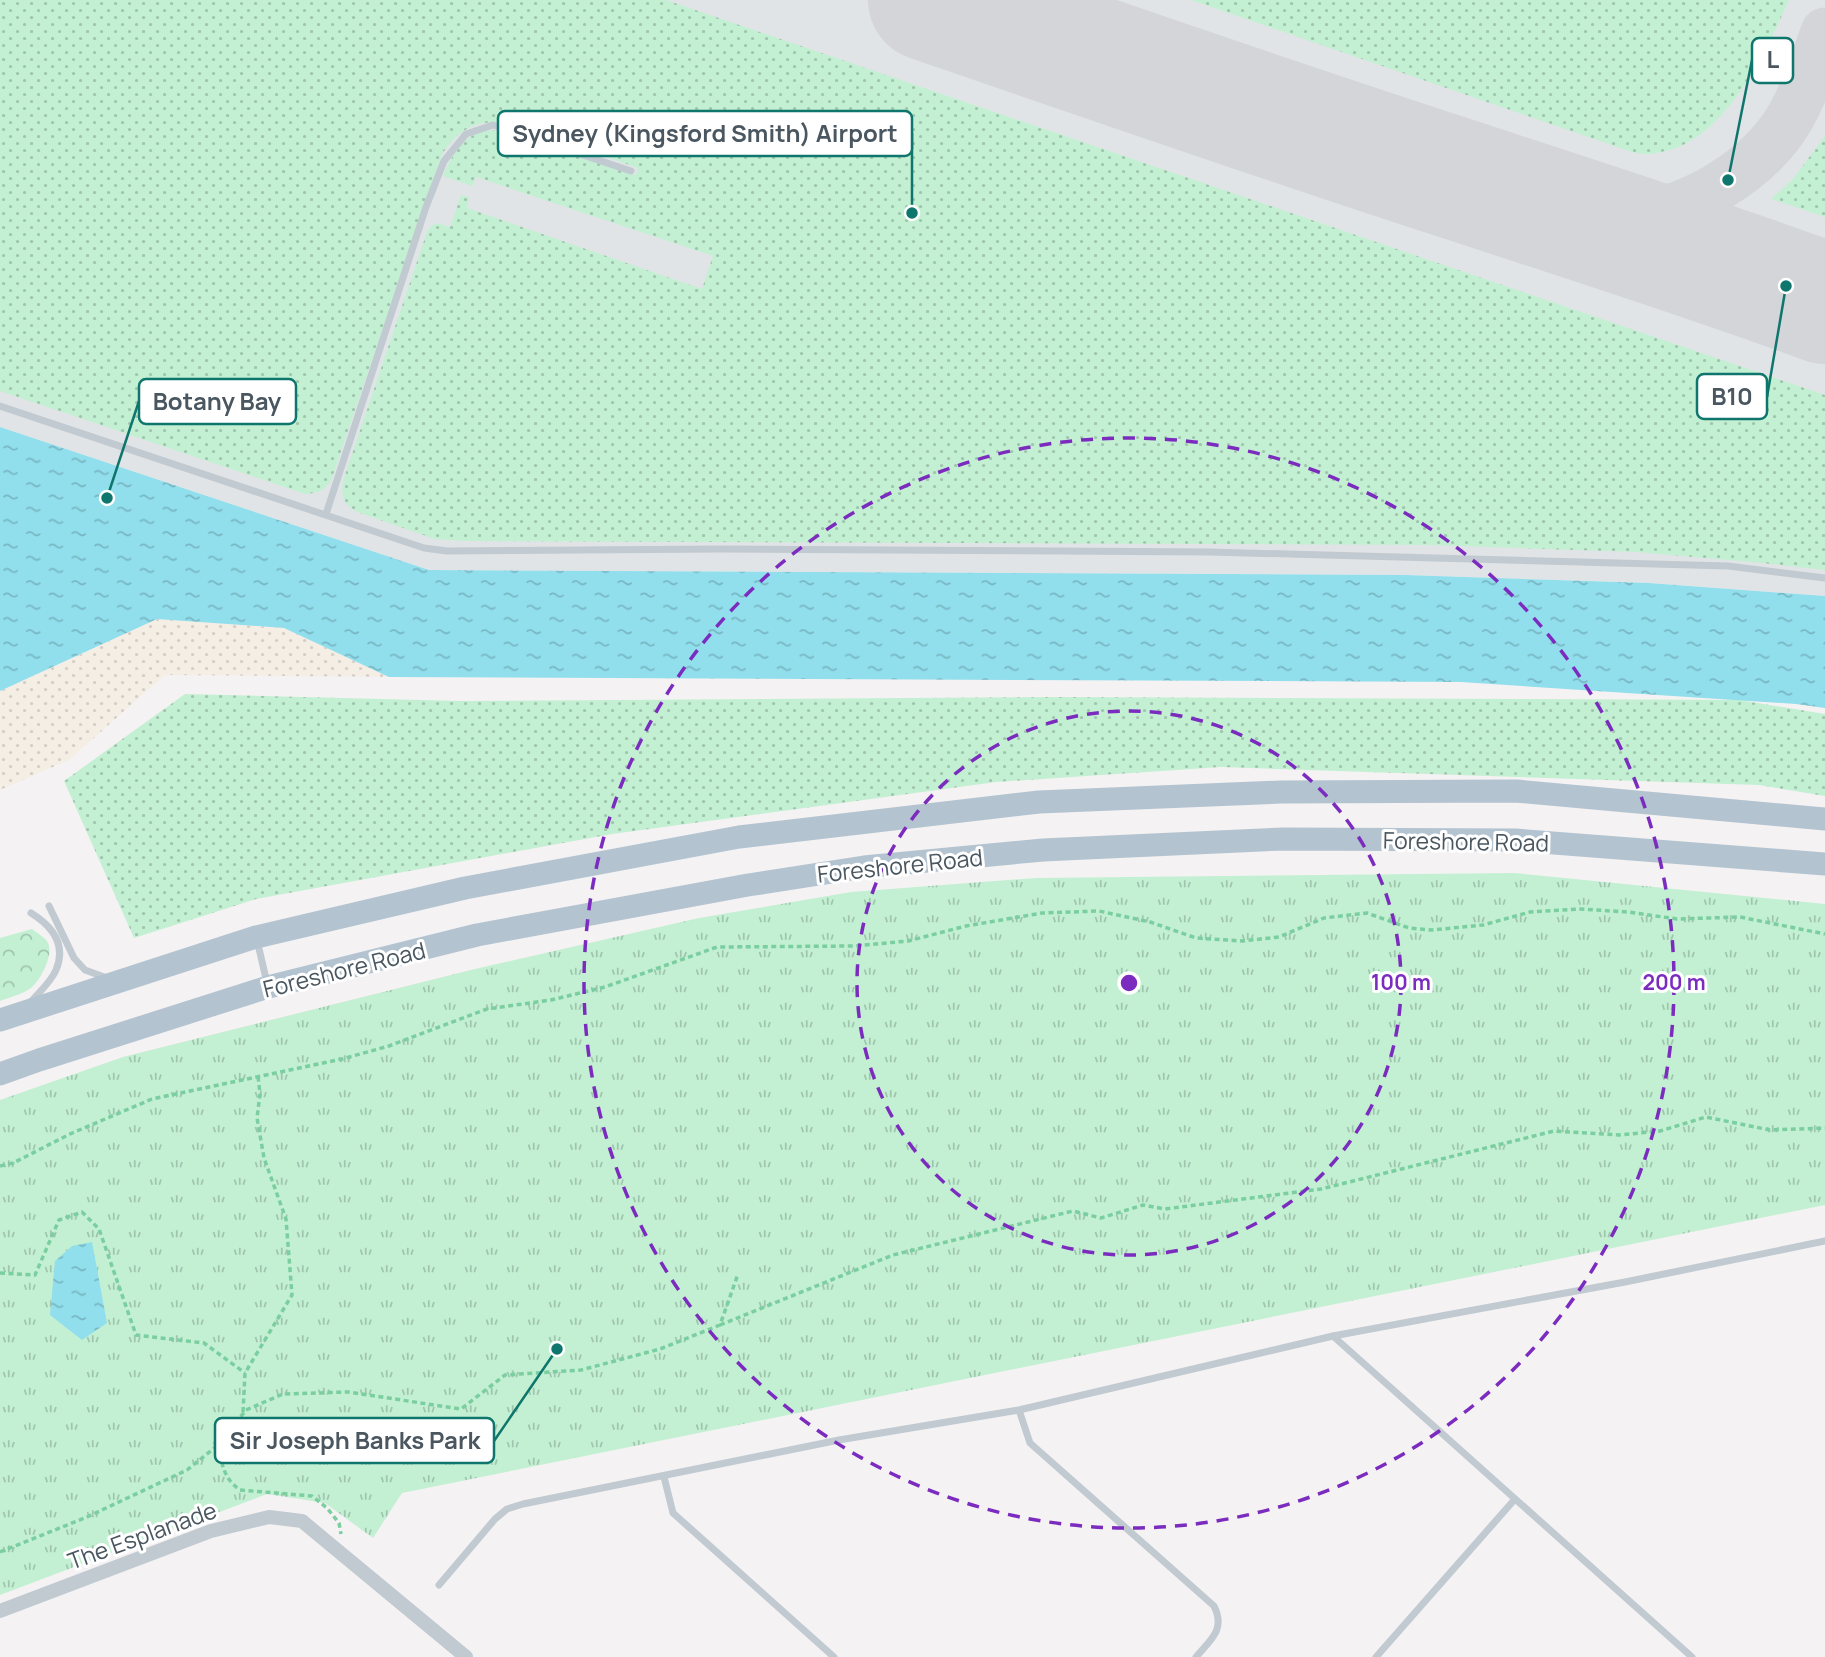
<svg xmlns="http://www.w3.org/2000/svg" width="1825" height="1657" font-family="Manrope,sans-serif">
  <defs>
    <pattern id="grass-dots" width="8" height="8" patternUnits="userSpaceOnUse" patternTransform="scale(1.75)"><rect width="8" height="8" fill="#c3f0d2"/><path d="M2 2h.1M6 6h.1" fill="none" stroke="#a0c5ae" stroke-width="1.8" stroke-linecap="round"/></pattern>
    <pattern id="forest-crowns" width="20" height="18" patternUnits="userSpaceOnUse" patternTransform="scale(1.75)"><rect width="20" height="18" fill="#c3f0d2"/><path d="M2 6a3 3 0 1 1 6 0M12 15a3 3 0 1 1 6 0" fill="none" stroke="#a0c5ae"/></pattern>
    <pattern id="sand-dots" width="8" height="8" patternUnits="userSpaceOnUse" patternTransform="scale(1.75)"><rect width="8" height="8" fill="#f4eee5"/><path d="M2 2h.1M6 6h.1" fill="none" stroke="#d3cec7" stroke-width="1.8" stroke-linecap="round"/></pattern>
    <pattern id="park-tufts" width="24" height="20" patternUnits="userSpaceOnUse" patternTransform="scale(1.75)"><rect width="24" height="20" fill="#c3f0d2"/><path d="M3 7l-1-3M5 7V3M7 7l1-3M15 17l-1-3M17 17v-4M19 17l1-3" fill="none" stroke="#a0c5ae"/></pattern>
    <pattern id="water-ripples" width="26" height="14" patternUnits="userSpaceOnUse" patternTransform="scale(1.75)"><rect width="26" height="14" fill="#91deec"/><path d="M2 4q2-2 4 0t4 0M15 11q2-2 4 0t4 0" fill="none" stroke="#78b7c3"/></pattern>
  </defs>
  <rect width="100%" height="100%" fill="#f4f2f3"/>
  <path fill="#e1e4e6" d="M 0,0 L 1825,0 L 1825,596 L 1649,583 L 1405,575 L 429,570 L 0,427 Z"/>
  <path fill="url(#grass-dots)" d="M 0,0 L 666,0 L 1825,395 L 1825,570 L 1763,563 L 1636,552 L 1428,545 L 465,541 L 435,539 L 357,512 C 343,503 341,498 343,481 L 427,232 L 431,226 L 437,223 L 450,227 L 461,195 L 469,197 L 467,208 L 702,289 L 713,256 L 476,177 L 472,186 L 443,176 C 451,157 463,135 485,131 C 490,130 497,131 502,131 L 636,175 L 638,168 L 515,125 C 480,118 462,125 442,154 L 331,481 C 324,491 317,493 305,494 L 0,391 Z
    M 1191,0 L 1789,0 C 1765,53 1725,141 1661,152 C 1656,153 1650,155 1645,154 C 1640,154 1634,152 1629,151 Z
    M 1825,136 L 1825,217 L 1771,199 L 1793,179 Z
    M 185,694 L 460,701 L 1062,697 L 1739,700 L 1825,714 L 1825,796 L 1759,785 L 1221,767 L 996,782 L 612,834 L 256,899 L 134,938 L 64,781 Z"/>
  <path fill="url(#forest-crowns)" d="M 32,929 C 37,933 46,938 48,943 C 54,955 40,981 31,988 C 23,994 10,997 0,1001 L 0,938 Z"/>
  <path fill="url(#sand-dots)" d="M 157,619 L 284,628 L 389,677 L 165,675 L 69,760 L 0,790 L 0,691 L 36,675 Z"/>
  <path fill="url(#park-tufts)" d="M 1515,873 L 1825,904 L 1825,1205 L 402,1493 L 373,1538 L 325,1503 L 267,1494 L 0,1595 L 0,1100 L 123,1057 L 475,969 L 699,918 L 851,892 L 1036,878 Z"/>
  <path fill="url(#water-ripples)" d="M 0,427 L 429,570 L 1405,575 L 1649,583 L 1825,596 L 1825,708 L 1796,704 L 1461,682 L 389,677 L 284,628 L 157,619 L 0,691 Z
    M 92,1242 L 107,1323 L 82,1340 L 50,1315 L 55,1261 L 72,1246 Z"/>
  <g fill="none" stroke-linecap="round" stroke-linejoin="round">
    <path stroke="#d4d5d8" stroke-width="49" d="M 930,0 L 935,2
      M 1550,208 C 1576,214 1602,219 1629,217 C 1691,211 1760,170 1791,116 C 1806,89 1815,60 1825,32
      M 1767,282 L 1786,286 L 1825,287"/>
    <path stroke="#d4d5d8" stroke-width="122" d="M 929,0 C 1104,60 1279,121 1455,178 C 1579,219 1703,258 1825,303"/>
    <path stroke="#7bcea0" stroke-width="3.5" stroke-dasharray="5 3.5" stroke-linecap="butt" d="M 0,1166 L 13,1163 L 70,1134 L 152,1099 L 342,1059 L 389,1046 L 487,1009 L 551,1000 L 605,987 L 717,947 L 853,946 L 908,941 L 966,926 L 1042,913 L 1099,911 L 1150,922 L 1196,938 L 1242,941 L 1279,937 L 1324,918 L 1367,913 L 1409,928 L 1432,930 L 1483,925 L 1530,912 L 1579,909 L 1628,912 L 1677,919 L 1740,917 L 1825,934
      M 0,1273 L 35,1275 L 59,1220 L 82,1212 L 99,1229 L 136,1335 L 204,1343 L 245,1373
      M 720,1325 L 893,1255 L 1073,1211 L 1101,1218 L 1143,1205 L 1165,1209 L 1321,1189 L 1554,1131 L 1619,1135 L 1660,1131 L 1706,1117 L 1770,1130 L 1825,1128
      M 243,1412 L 245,1373 L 292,1295 L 286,1219 L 264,1158 L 257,1118 L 260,1094 L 258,1076
      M 217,1446 C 223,1465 223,1478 240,1490 L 312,1496 L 327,1508 L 339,1523 L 341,1534
      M 0,1552 L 87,1517 L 187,1470 L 217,1446 L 246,1410 L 283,1394 L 348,1392 L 461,1409 L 505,1375 L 581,1370 L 660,1349 L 720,1325 L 738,1274"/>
    <path stroke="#c1cad1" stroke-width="7" d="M 0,406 L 424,548 L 447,551 L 721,549 L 1210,552 L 1728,566 L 1825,578
      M 326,514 L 426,207 L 444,161 L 466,134 L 493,125 L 631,171
      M 49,906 L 74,958 L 85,970 L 107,978
      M 257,940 L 267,983
      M 31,1002 C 39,992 51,982 56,970 C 67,944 52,926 31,913
      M 1333,1336 L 1692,1657
      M 1019,1410 L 1030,1443 L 1214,1606 C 1226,1630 1210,1640 1196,1657
      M 664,1477 L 673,1513 L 834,1657
      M 439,1585 L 495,1519 L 507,1509 L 523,1504 L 839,1440 L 1019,1410 L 1333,1336 L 1625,1282 L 1825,1241
      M 1376,1657 L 1515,1499"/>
    <path stroke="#c1cad1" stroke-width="14" d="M 0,1611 L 211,1531 L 269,1517 L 302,1521 L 466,1657"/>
    <path stroke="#b3c3d0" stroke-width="23" d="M 0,1020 L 256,937 L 465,888 L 739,837 L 1039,802 L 1281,792 L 1516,791 L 1825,819
      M 0,1074 L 39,1060 L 268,987 L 477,935 L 748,885 L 864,867 L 1043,850 L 1283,839 L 1515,840 L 1825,864"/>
  </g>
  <g fill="none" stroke="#7b2cbf" stroke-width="3.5" stroke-dasharray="12 9">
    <circle cx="1129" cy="983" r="272"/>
    <circle cx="1129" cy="983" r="545"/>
  </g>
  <g text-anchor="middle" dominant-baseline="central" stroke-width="6" stroke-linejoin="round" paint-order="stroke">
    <g font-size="23" fill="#4a5760" stroke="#fff">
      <text transform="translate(1466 841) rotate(1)">Foreshore Road</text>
      <text transform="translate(900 865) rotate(-6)">Foreshore Road</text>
      <text transform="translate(344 969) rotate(-14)">Foreshore Road</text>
      <text transform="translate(142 1535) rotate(-20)">The Esplanade</text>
    </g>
  </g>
  <circle cx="1129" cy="983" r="10" fill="#7b2cbf" stroke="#fff" stroke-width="3.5"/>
  <g font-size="21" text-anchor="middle" font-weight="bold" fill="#7b2cbf" stroke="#fff" stroke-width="6" stroke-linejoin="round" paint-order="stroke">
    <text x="1401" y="990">100 m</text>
    <text x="1674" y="990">200 m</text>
  </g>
  <path fill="none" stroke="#0f766e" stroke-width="2.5" d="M1728 180L1752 60M912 213L912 133M1786 286L1767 397M107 498L139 401M557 1349L494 1441"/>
  <g fill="#0f766e" stroke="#fff" stroke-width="2.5">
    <circle cx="1728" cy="180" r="7"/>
    <circle cx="912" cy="213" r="7"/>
    <circle cx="1786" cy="286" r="7"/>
    <circle cx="107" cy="498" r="7"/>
    <circle cx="557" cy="1349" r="7"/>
  </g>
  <g fill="#fff" stroke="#0f766e" stroke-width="2.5">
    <rect x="1752" y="38" width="41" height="45" rx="7"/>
    <rect x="498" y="111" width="414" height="45" rx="7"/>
    <rect x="1697" y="374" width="70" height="45" rx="7"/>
    <rect x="139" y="379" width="157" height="45" rx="7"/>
    <rect x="215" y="1418" width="279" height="45" rx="7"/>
  </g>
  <g font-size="24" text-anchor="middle" font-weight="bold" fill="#4a5760">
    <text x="1773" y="68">L</text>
    <text x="705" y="142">Sydney (Kingsford Smith) Airport</text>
    <text x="1732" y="405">B10</text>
    <text x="217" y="410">Botany Bay</text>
    <text x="355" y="1449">Sir Joseph Banks Park</text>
  </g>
</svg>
